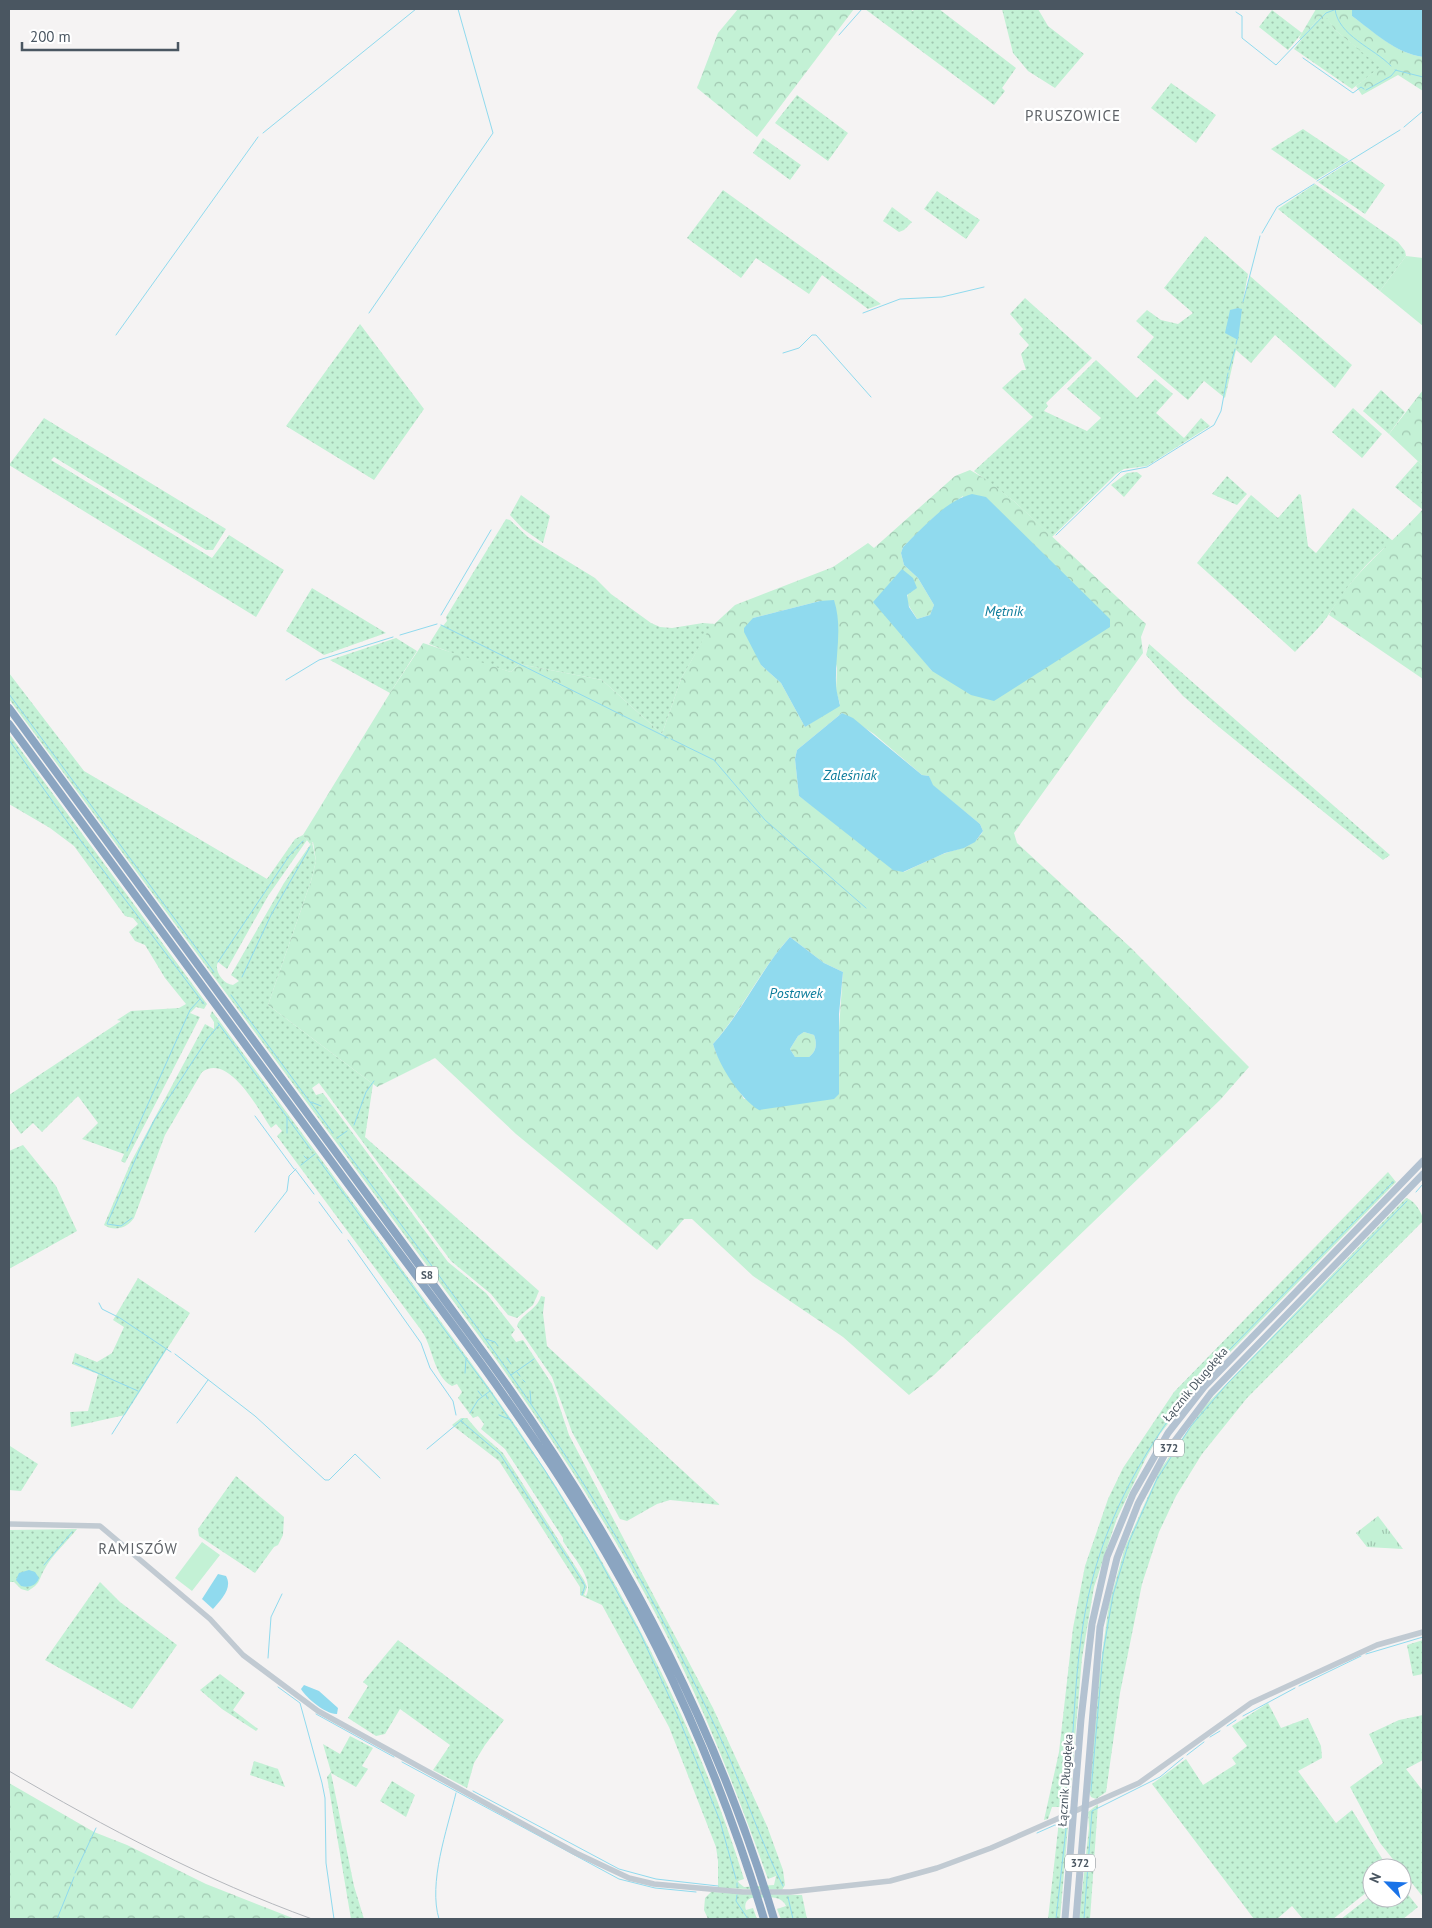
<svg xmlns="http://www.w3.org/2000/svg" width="1432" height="1928" font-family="'PT Sans',sans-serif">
  <defs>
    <pattern id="grass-dots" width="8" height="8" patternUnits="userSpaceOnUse" patternTransform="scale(1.25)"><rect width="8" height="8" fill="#c3f1d5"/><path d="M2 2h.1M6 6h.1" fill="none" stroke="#a0c6b0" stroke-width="1.8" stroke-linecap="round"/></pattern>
    <pattern id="forest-crowns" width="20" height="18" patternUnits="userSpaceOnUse" patternTransform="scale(1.25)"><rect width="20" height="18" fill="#c3f1d5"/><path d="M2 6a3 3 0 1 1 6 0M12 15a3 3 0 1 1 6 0" fill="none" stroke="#a0c6b0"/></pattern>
    <pattern id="park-tufts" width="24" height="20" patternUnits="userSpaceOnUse" patternTransform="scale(1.25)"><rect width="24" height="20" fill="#c3f1d5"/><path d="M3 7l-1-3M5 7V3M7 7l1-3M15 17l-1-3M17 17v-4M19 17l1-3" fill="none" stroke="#a0c6b0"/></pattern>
  </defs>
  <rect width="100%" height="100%" fill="#f5f3f3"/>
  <path fill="url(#grass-dots)" d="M 865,9 L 910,9 L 913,11 L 914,9 L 939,9 L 1016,68 L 1002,88 L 1005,91 L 994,105 Z
    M 1002,9 L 1038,9 L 1048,26 L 1084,54 L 1055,88 L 1028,71 L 1013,53 Z
    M 1272,10 L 1302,33 L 1288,50 L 1259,27 Z
    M 1327,17 L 1334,29 L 1381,67 L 1352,89 L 1294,49 L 1316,21 Z
    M 1171,83 L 1216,115 L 1196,143 L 1151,108 Z
    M 797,95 L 848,133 L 828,161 L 775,123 Z
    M 1303,129 L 1349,160 L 1316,180 L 1271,149 Z
    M 763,138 L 801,165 L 790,180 L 753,153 Z
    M 1351,161 L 1385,185 L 1365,214 L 1318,182 Z
    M 1315,184 L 1398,242 L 1405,251 L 1406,256 L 1380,291 L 1278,209 Z
    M 723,190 L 881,304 L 868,309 L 822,275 L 809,294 L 756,258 L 741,278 L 687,238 Z
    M 937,191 L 980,220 L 966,239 L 924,209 Z
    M 892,207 L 912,222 L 904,230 L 899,232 L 883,221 Z
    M 1205,236 L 1248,274 L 1242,306 L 1250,276 L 1352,365 L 1335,388 L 1275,335 L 1251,363 L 1236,350 L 1225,398 L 1204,381 L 1188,400 L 1137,357 L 1154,337 L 1136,321 L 1147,310 L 1161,320 L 1178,324 L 1193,313 L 1164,288 Z
    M 1025,298 L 1092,358 L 1046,403 L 1048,406 L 1044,411 L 1087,431 L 1101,418 L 1067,389 L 1096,360 L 1137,398 L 1155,379 L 1173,394 L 1156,413 L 1184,438 L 1201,418 L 1210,426 L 1147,466 L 1124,469 L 1116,474 L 1052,537 L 1015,502 L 974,471 L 1033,417 L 1002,388 L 1022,370 L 1026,370 L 1021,354 L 1029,345 L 1019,334 L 1023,329 L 1010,314 Z
    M 360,324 L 424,409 L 374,480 L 286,426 Z
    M 1381,390 L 1405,412 L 1389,434 L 1363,411 Z
    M 1353,408 L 1382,434 L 1362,458 L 1332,432 Z
    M 44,418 L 226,529 L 213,550 L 206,550 L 54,457 L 51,460 L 212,558 L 229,535 L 284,570 L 256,617 L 9,465 Z
    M 1418,461 L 1423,466 L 1423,510 L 1395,487 Z
    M 1137,472 L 1142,476 L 1124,497 L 1111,485 L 1127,473 Z
    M 1227,476 L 1247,494 L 1237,505 L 1212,494 Z
    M 1299,494 L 1301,495 L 1308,546 L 1316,553 L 1353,508 L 1393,541 C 1366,561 1348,586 1329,614 C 1320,628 1306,640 1295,652 L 1197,563 L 1251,495 L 1278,518 Z
    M 521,495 L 550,516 L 543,543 L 523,529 L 510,515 Z
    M 506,519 L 510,520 L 528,537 L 595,578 L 611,594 L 651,623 L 660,627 L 672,628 L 703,623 L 715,624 L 709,630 L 681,679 L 662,734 L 602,680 L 519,664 L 511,672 L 470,660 L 429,644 L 441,625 L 443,626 L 447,621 L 446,617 Z
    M 312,588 L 386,633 L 324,655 L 286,631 Z
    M 396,638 L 417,651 L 390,693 L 330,660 Z
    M 1149,644 L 1390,855 L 1383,860 L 1219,727 L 1183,696 L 1146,655 Z
    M 9,673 L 84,771 L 267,879 L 295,839 L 303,835 L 307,840 L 268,896 L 227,969 L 218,962 L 217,965 C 216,974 224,984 233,985 L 239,981 L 231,975 L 284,883 L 312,842 L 316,861 L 311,881 L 268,1005 L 373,1084 L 365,1137 L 539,1291 L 533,1305 L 517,1318 L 508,1315 L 491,1294 L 451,1261 L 319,1083 L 312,1088 L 316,1095 L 323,1093 L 448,1262 L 486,1293 L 515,1330 L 511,1335 L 516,1342 L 523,1340 L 552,1384 L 569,1435 L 713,1708 L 767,1826 L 783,1870 L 785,1885 L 782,1890 L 718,1888 L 718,1861 L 716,1847 L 669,1727 L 602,1605 L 580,1595 L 580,1587 L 499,1461 L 452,1425 L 461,1418 L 467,1418 L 479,1432 L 503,1453 L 584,1580 L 587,1587 L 584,1595 L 586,1596 C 595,1579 572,1556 563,1541 L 563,1538 L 505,1449 L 481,1429 L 484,1424 L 478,1416 L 473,1418 L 458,1398 L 462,1392 L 457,1384 L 452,1386 C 433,1376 433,1346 421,1330 C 372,1264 325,1201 277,1136 L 282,1131 L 276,1124 L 271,1128 C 258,1109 229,1053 202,1072 L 165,1135 L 134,1218 C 127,1228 115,1232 104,1225 L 131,1162 L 205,1024 L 214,1029 L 214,1022 L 210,1016 L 212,1011 C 276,1098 340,1185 404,1272 C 447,1330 490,1387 530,1447 C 619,1579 697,1726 744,1879 L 738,1881 L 739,1883 L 744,1887 L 774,1885 L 776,1876 L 768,1879 C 741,1804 713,1730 678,1658 C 626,1551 562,1452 493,1355 L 9,699 Z
    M 9,734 L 207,1004 L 204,1009 L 196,1007 L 190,1013 L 200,1017 L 125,1163 L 121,1161 L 124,1154 L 82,1139 L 98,1123 L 78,1096 L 42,1132 L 33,1123 L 21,1134 L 9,1118 L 9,1095 L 121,1021 L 117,1020 L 131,1011 L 179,1008 L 186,1004 L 165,978 L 145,945 L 135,941 L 129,932 L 138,924 L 133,918 L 125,916 L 74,846 L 50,828 L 9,804 Z
    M 23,1145 L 56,1186 L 77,1231 L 9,1269 L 9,1151 Z
    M 1388,1172 L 1396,1182 L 1199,1384 L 1160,1434 L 1146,1458 L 1117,1518 L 1094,1587 L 1082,1658 L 1069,1808 L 1067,1811 L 1060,1807 L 1052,1807 L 1048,1819 L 1044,1820 L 1059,1752 L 1073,1628 L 1085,1566 L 1108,1499 L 1123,1468 L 1174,1392 Z
    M 1406,1198 C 1414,1200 1423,1213 1423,1221 L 1247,1398 L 1202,1454 L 1176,1496 L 1159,1532 L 1142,1584 L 1120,1693 L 1106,1792 L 1096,1799 L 1091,1797 L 1089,1792 L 1099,1676 L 1109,1604 L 1125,1547 L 1160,1470 L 1204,1407 Z
    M 138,1278 L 190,1313 L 125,1415 L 71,1427 L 70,1412 L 88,1411 L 98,1374 L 72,1364 L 75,1353 L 97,1362 L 112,1353 L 124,1327 L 113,1320 Z
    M 541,1296 L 545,1297 L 543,1313 L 547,1346 L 720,1505 L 670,1500 L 657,1504 L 627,1521 L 620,1519 L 572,1432 L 552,1377 L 517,1326 C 521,1314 537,1310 541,1296 Z
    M 10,1446 L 38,1464 L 21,1491 L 9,1490 Z
    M 236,1476 L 284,1517 L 283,1535 L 278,1545 L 274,1547 L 255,1573 L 199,1536 L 198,1529 Z
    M 77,1529 C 67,1542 52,1555 44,1570 C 38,1581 41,1583 28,1591 L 21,1589 L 14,1582 L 9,1582 L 9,1530 Z
    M 100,1582 L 120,1602 L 177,1645 L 132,1709 L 45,1660 Z
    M 398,1640 L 504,1720 L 485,1745 L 474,1763 L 467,1788 L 433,1770 L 450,1745 L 400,1709 L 385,1734 L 376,1736 L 348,1718 L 368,1686 L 363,1682 Z
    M 1423,1640 L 1423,1674 L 1413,1676 L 1407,1645 Z
    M 220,1674 L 245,1693 L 233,1710 L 258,1729 L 256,1731 L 222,1709 L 200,1690 Z
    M 1268,1703 L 1281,1728 L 1308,1718 L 1321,1746 L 1322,1758 L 1298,1771 L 1336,1823 L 1352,1810 L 1388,1868 L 1372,1868 L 1372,1888 L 1333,1919 L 1303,1919 L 1292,1906 L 1277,1919 L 1254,1919 L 1152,1784 L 1186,1759 L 1203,1785 L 1236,1764 L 1232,1758 L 1247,1746 L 1232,1726 Z
    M 1423,1715 L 1423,1760 L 1406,1769 L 1423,1791 L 1423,1897 L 1380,1843 L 1350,1787 L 1383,1763 L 1369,1734 L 1399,1720 Z
    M 350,1736 L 373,1748 L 362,1766 L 368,1769 L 356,1787 L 331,1773 L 354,1886 L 364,1919 L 351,1919 L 327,1777 L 331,1772 L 323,1744 L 340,1754 Z
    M 254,1761 L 278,1769 L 285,1787 L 250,1775 Z
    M 392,1781 L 415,1795 L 406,1817 L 380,1801 Z
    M 1098,1804 L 1090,1919 L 1079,1919 L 1089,1828 L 1088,1812 Z
    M 1059,1821 L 1067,1823 L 1068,1826 L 1060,1919 L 1048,1919 Z
    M 1402,1887 L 1418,1907 L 1403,1919 L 1341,1919 L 1372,1895 L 1372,1898 L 1402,1898 Z
    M 711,1892 L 802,1895 L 807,1919 L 781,1919 L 777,1909 L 786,1906 C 781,1894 763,1898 751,1898 C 746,1900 744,1905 746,1910 L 753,1908 L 757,1919 L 708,1919 L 704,1910 L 705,1898 Z"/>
  <path fill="url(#forest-crowns)" fill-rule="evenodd" d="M 738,9 L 854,9 L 757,137 L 697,88 L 718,33 Z
    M 1316,9 L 1352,9 L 1352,16 C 1375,32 1395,53 1423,57 L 1423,91 L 1398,75 L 1362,95 L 1356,86 L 1380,67 L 1334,29 L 1327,18 L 1316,21 L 1301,40 L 1299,38 Z
    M 1423,390 L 1423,466 L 1389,434 Z
    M 970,470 L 987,480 L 1015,502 L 1146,624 L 1141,637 L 1143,653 L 1014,833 L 1017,843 L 1130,947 L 1249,1067 L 1220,1100 L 934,1375 L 909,1395 L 843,1337 L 753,1276 L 692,1219 L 684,1219 L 657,1250 L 516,1134 L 435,1058 L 377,1087 L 268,1005 L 311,881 L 316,861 L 313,842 L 310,844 L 303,835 L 390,693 L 423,643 L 511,672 L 519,664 L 602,680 L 662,734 L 681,679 L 709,629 L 735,605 L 833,567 L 868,543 L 874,548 L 955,476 ZM 963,496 L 932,671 L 907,640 L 902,570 L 914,590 L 909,592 C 903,603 913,610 917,619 L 930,615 L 934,605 L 918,578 L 904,565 L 901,553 L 903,547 L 934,517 ZM 820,601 L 837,668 L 836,691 L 840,704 L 805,727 L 781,683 L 761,665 L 753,618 ZM 842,713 L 874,734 L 922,775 L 929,776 L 932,785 L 980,824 L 983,831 C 974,848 959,848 943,854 C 930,859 917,866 904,872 L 799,796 L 795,759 L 797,750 ZM 790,937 L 824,963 L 843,972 L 834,1099 L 744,1099 L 716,1053 L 713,1044 C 742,1011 760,970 790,937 Z
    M 1423,509 L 1423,679 L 1329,615 C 1353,572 1390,545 1423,509 Z
    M 804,1032 L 814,1035 C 817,1043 817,1051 809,1057 L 795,1057 L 790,1049 L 798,1036 Z
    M 9,1783 L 94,1832 L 127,1845 L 206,1884 L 295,1919 L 9,1919 Z"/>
  <path fill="url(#park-tufts)" d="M 1378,1516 L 1403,1549 L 1367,1547 L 1356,1533 Z"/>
  <path fill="#c3f1d5" d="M 1406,256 L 1423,258 L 1423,326 L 1380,291 Z
    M 202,1542 L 220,1555 L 192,1591 L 175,1578 Z"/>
  <path fill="#90daee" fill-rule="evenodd" d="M 1352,9 L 1423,9 L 1423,57 C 1395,53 1374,32 1352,16 Z
    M 1238,308 L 1242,309 L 1238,340 L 1225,333 L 1230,310 Z
    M 972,494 L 986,497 L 1110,619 L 1110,627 L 994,701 L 971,695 L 932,671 L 873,602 L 902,569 L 913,578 L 917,588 L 907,595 L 909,607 L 917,619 L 930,615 L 934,605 L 918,578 L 904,565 L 901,553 L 903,547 C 923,528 945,501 972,494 Z
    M 834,600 C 843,628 835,655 836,683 C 836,692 839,699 840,706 L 805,727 L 781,683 L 761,665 L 744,632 L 744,628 L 753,618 L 820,601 Z
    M 842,713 L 853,718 L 922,775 L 929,776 L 933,785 L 980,824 L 983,831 L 975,842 L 964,848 L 945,853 L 903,872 L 893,870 L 799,796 L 795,759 L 797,750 Z
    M 790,937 L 824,963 L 843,972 L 839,1014 L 839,1094 L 834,1099 L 759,1110 C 740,1099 719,1065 713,1044 C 743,1011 760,970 790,937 ZM 804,1032 L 814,1035 C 817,1043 817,1051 809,1057 L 795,1057 L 790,1049 L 798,1036 Z
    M 29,1570 L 35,1572 L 39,1578 C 36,1586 29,1588 21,1586 L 16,1580 L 19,1573 Z
    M 218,1574 L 226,1576 C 233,1588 221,1600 213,1609 L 202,1599 Z
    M 304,1685 L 319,1691 L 338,1708 L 337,1714 C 327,1715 306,1698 301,1689 Z"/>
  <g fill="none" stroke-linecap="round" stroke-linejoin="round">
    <path stroke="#90daee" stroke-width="1" d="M 1335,9 C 1338,36 1374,48 1391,66
      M 1236,12 L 1242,16 L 1242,38 L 1276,65 L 1326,13 L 1334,10
      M 839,35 L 862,9
      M 1303,58 L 1353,93 L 1361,87 L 1364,89
      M 1395,70 L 1423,77
      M 1366,90 L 1391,76 L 1396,70
      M 1404,127 L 1423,111
      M 263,133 L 416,9
      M 1317,181 L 1400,130
      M 1262,233 L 1277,207 L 1314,184
      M 1243,302 L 1260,236
      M 369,313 L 493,133 L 458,9
      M 863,313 L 900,299 L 942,297 L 984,287
      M 116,335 L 258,137
      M 1236,344 L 1237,340
      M 783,353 L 799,348 L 812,335 L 816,335 L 871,397
      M 1229,370 L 1235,349
      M 1056,535 L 1121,472 L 1147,467 L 1214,425 L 1221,411 L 1228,373
      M 441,615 L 491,530
      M 441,625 L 668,738
      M 400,635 L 437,624
      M 286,680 L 319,660 L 393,637
      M 9,694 L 214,972
      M 671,739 L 714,760 L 765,820 L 866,908
      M 9,740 L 78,837 L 204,1004
      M 218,962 L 289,856 L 303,841
      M 242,977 L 271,915 L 310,847
      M 231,995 L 333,1133
      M 218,1023 L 311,1150
      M 311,1102 L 321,1106
      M 255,1116 L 294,1169
      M 287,1118 L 287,1133
      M 354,1125 L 366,1092 L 374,1081
      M 337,1138 L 347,1131
      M 340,1143 C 449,1289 561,1433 648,1593 C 677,1647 704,1701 729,1757 C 747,1800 762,1844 783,1886
      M 127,1151 L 190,1010 L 200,999
      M 304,1156 L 307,1159
      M 318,1159 L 490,1391 L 544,1469 L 590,1543 L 641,1635 L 678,1716 L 720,1821 L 736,1879
      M 301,1165 L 315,1154
      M 295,1169 L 314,1194
      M 1416,1192 L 1423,1184
      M 319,1202 L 342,1233
      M 132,1218 L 121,1226 L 107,1224 L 139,1151 L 155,1119 L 208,1038 L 219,1025
      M 255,1232 L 287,1191 L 289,1176 L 296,1169
      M 348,1240 L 421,1343 L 430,1368 L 453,1401 L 456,1415
      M 99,1303 L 102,1309 L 120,1318 L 171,1352
      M 486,1339 L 495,1342 L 498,1346
      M 175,1354 L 255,1416 L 325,1480 L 329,1480 L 355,1454 L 380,1478
      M 507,1358 L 511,1364
      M 75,1363 L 138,1391
      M 517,1372 L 520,1376
      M 465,1373 L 466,1359
      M 511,1375 L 534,1359
      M 523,1380 L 525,1382
      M 478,1391 L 482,1396
      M 530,1391 L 531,1403
      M 486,1395 L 488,1399
      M 491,1403 L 493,1405
      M 470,1413 L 478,1400 L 490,1391
      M 499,1415 L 511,1420
      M 461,1421 L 500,1454 L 581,1579 L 585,1586 L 582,1595
      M 177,1423 L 208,1380
      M 112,1434 L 166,1349
      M 427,1449 L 463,1419
      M 44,1565 L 72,1532
      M 1366,1654 L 1423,1637
      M 268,1658 L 271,1617 L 282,1594
      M 1299,1686 L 1361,1656
      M 278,1687 L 300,1703 L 322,1783 L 325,1798 L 326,1863 L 334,1919
      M 316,1714 L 394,1757
      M 1243,1716 L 1295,1688
      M 1227,1726 L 1236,1720
      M 1210,1737 L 1220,1731
      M 1187,1755 L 1204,1742
      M 402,1762 L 619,1879 L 655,1888 L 696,1892
      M 473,1791 L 619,1869 L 656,1879 L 718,1886
      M 1091,1791 L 1103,1653 L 1113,1595 L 1129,1542 L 1157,1479 L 1191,1426 L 1227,1384 L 1407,1201
      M 1068,1806 L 1067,1789 L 1070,1779 C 1074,1724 1075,1668 1085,1613 C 1100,1528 1140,1454 1193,1387 L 1393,1182
      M 1037,1833 L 1055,1825 L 1065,1826 L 1066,1829 L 1056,1919
      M 75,1873 L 96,1828
      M 737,1883 L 737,1887
      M 737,1895 L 736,1901 L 748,1919
      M 788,1897 L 793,1919
      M 57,1919 L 74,1877
      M 439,1919 C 428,1883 447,1830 456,1793
      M 1084,1919 L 1092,1811 L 1160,1777 L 1183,1758"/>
    <path stroke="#c1cad2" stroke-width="5.5" d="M 9,1524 L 100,1526 L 210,1619 L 243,1655 L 318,1711 L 576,1853 L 629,1878 L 654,1884 L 743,1892 L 790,1892 L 890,1881 L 937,1868 L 991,1848 L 1139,1783 L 1251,1703 L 1377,1645 L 1423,1632"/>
    <path stroke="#b3c2d1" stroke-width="7" d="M 1065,1919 L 1081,1719 L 1092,1624 L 1107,1557 L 1133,1494 L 1168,1433 L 1204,1387 L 1423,1161
      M 1076,1919 L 1100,1627 L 1117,1558 L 1138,1504 L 1165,1454 L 1211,1393 L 1423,1174"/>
    <path stroke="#8ba5c1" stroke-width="8" d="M 9,708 L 491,1363 C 614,1533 714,1717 774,1919
      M 9,724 C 122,877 235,1031 348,1184 C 422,1284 498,1382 565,1486 C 651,1620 718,1766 764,1919"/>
    <path stroke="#b5b8bd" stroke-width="1" d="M 9,1771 C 106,1828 205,1880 312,1919"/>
  </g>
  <g text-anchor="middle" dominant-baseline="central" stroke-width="4.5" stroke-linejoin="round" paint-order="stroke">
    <g fill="#fff" stroke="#808990" stroke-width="1">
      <rect x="416" y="1266.5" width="22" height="17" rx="4"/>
      <rect x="1154" y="1439.5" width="30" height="17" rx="4"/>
      <rect x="1065" y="1854.5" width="30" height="17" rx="4"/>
    </g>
    <g font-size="11" font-weight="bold" fill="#4a5661">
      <text x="427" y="1275">S8</text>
      <text x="1169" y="1448">372</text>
      <text x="1080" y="1863">372</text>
    </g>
    <g font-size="12" fill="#4a5661" stroke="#fff">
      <text transform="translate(1195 1384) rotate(-50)">Łącznik Długołęka</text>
      <text transform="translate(1065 1780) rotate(-86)">Łącznik Długołęka</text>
    </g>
    <g font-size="14" font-style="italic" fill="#0c7c9b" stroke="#fff">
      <text x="1004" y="611">Mętnik</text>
      <text x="850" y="775">Zaleśniak</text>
      <text x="796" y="993">Postawek</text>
    </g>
    <g font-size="15" letter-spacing="1" fill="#5f6368" stroke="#fff">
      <text x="1073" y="115">PRUSZOWICE</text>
      <text x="138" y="1548">RAMISZÓW</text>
    </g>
  </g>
  <rect width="1432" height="1928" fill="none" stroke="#4a5661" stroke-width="20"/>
  <g transform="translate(1387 1883) rotate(294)"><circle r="24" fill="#ffffff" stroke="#b7bbc0"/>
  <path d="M0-4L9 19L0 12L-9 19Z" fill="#1a73e8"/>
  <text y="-8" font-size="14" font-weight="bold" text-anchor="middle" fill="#4a5661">N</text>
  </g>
  <path d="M22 42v8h156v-8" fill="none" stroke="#4a5661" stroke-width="2.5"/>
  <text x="30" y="42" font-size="15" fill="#4a5661" stroke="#ffffff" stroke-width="4" paint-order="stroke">200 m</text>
</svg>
